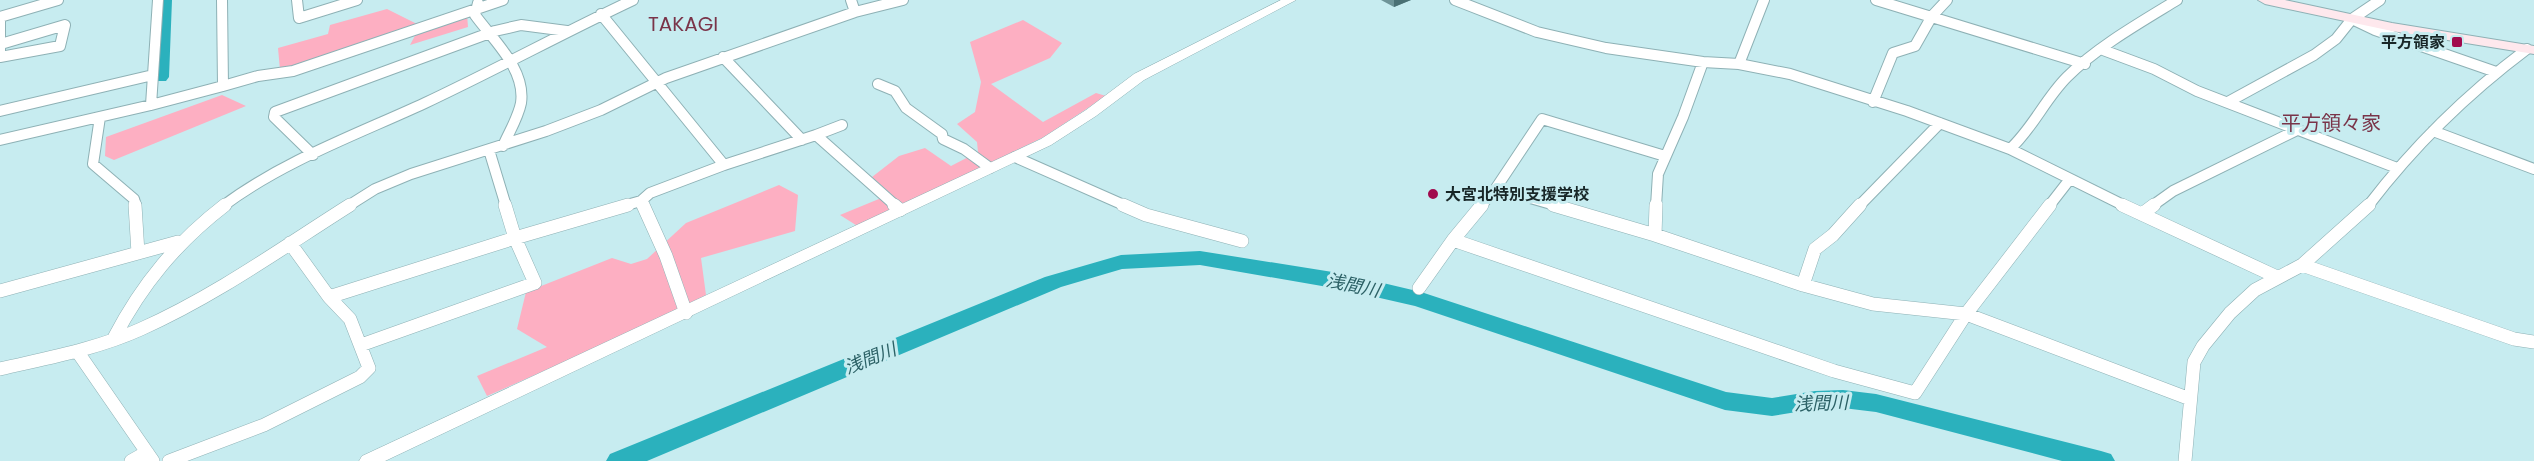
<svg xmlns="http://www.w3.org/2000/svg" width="2534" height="461" font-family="Poppins,'Noto Sans JP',sans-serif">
  <rect width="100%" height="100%" fill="#c7ecf0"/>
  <path fill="#fdafc2" d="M 387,9 L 419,25 L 295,68 L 280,70 L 278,48 L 328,34 L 330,25 Z
    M 467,14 L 468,27 L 410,45 L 418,30 Z
    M 1023,20 L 1062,43 L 1050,58 L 991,84 L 1043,122 L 1096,93 L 1106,96 L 1044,137 L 859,227 L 840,215 L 891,194 L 872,177 L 899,156 L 925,148 L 951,166 L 978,152 L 977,142 L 957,124 L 975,112 L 981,82 L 970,42 Z
    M 222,95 L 246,106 L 114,160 L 105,156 L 106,137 Z
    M 779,185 L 798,195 L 795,231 L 701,258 L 706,295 L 660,320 L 487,396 L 477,376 L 547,347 L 517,329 L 526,292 L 612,258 L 631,264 L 647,259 L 686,223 Z"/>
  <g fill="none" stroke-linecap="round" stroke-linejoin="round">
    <path fill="#2bb1bd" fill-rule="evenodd" d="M 154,0 L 172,0 L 169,77 L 166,81 L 152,81 L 149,77 Z
      M 1200,251 L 1345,274 L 1421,292 L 1726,392 L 1772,398 L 1815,391 L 1843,390 L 1876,394 L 2101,451 L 2111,454 L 2115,461 L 2062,461 L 1876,412 L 1843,408 L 1815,409 L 1772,416 L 1725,410 L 1415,306 L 1345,290 L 1200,265 L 1122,269 L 1061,287 L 647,461 L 606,461 L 610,454 L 1045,277 L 1121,255 Z"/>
    <defs>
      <path id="minor-far1" d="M 297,0 L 299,18 L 357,0
        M 851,0 L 855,12
        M 1455,0 L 1537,32 L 1606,48 L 1703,62 L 1739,64 L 1790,74 L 1907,111 L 2010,149 L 2125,206
        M 1876,0 L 2085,64
        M 478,3 L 475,15 C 493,40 526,69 521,103 C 518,118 509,132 503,146
        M 601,14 L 724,165 L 650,193 L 641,201
        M 0,17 L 58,0
        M 0,17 L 0,51
        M 2352,19 L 2375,30 L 2496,72
        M 2103,50 L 2154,69 L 2197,91 L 2397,168
        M 0,57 L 60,46 L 65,25 L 1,44
        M 723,57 L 802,140
        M 1739,64 L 1764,0
        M 878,84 L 895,91 L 906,108 L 942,134 L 943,139 L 964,149 L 990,168
        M 223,86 L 258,76 L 293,71 L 503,0
        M 1873,102 L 1893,53 L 1915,46 L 1932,16 L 1947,0
        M 2228,102 L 2314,55 L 2336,39 L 2352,19 L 2380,0
        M 151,105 L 223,86 L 222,0
        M 0,111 L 153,75
        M 100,117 L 93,164 L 134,199 L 136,206
        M 2433,131 L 2534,169
        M 816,135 L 842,125
        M 0,140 L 151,105 L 158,0
        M 2010,149 C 2033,128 2045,99 2067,77 C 2097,47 2141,22 2177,0
        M 489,150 L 506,206
        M 313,155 L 274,117 L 275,112 L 495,31 L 521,25 L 567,31
        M 1015,157 L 1126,206
        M 724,165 L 816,135 L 896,206
        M 1496,188 L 1558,206
        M 223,206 C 283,161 358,134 425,103 C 495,70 563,33 633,0
        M 348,206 L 375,189 L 411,174 L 546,131 L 601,110 L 666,78 L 855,12 L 903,0
        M 623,206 L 641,201 L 643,206
        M 1481,206 L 1496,188 L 1542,119 L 1665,156
        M 1656,206 L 1658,174 L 1683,117 L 1703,62
        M 1859,206 L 1940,123
        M 2049,206 L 2070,179
        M 2152,206 L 2173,191 L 2297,130
        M 2368,206 C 2413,147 2467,94 2527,49"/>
      <path id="minor" d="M 135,205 L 138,253
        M 505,205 L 515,238 L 628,205
        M 643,205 L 666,256 L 686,313
        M 894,205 L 900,210
        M 1123,205 L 1146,215 L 1242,241
        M 1482,205 L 1453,240 L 1834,371 L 1915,393 L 1966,314 L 2050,205
        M 1553,205 L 1655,235
        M 1656,205 L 1655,235 L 1803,285 L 1873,304 L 1966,314 L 2190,399
        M 2122,205 L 2277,277
        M 2142,214 L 2154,205
        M 290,243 L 329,297 L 515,238 L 535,283 L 361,345
        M 2302,265 L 2514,339 L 2534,342
        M 1803,285 L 1815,249 L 1833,235 L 1860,205
        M 1419,288 L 1453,240
        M 0,291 L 178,242
        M 114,338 C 142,284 177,242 225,205
        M 77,351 L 153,461
        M 0,369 C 47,358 97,349 141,329 C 215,296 282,248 350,205
        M 131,461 L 147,452
        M 169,461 L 264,425 L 360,377 L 369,368 L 350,319 L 329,297
        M 2185,461 L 2194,362 L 2203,346 L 2230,313 L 2255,290 L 2302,265 L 2369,205"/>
      <path id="tertiary" d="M 1281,0 L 1296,0 L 1144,80 L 1096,116 L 1051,145 L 385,461 L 359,461 L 362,456 L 1041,139 L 1086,110 L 1134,74 Z"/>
      <path id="secondary" d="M 2258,0 L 2285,0 L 2392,23 L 2534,46 L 2534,54 L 2392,31 L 2265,4 Z"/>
    </defs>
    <use href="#minor-far1" stroke="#8eb1b5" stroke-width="12"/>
    <use href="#minor" stroke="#8eb1b5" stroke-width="14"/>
    <use href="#tertiary" stroke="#8eb1b5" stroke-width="1"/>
    <use href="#secondary" stroke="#8eb1b5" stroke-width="2"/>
    <use href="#minor-far1" stroke="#fff" stroke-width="10"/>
    <use href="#minor" stroke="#fff" stroke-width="13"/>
    <use href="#tertiary" fill="#fff" fill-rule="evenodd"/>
    <use href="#secondary" fill="#fee8ed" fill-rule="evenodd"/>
  </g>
  <path fill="#6e9498" d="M 1381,0 L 1411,0 L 1394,7 Z"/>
  <path fill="#4a7074" d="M 1394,0 L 1411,0 L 1394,7 Z"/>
  <g fill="#a10a4d" stroke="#c7ecf0" stroke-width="2">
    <rect x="2451" y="36" width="12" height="12" rx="3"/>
    <circle cx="1433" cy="194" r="6"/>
  </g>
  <g text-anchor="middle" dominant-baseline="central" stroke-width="6" stroke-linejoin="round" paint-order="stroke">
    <g font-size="16" font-weight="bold" fill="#182627" stroke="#c7ecf0" text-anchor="end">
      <text x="2445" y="42">平方領家</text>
      <text x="1445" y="194" text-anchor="start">大宮北特別支援学校</text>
    </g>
    <g font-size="18" font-style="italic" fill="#2c6166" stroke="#c7ecf0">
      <text transform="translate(1353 285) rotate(12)">浅間川</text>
      <text transform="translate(870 358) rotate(-22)">浅間川</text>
      <text transform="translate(1821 403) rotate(-2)">浅間川</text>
    </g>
    <g font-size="20" fill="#7a3449" stroke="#c7ecf0">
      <text x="683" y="24">TAKAGI</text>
      <text x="2331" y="123">平方領々家</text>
    </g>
  </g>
</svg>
